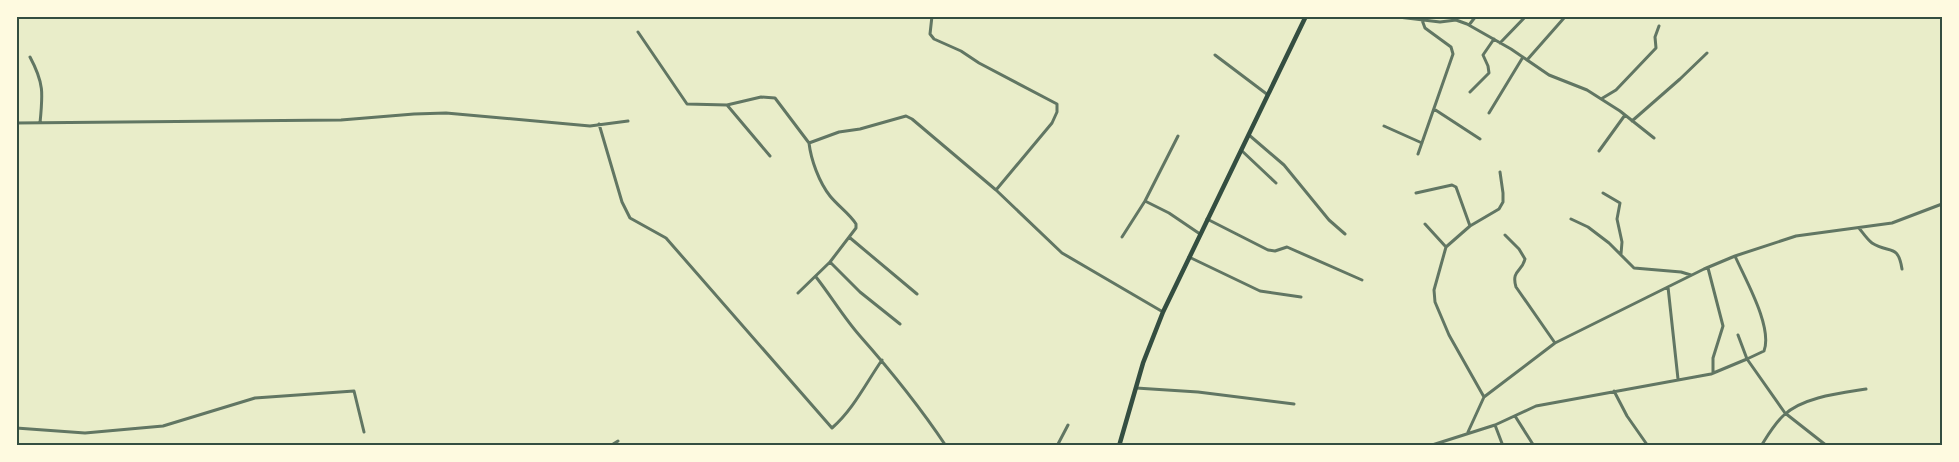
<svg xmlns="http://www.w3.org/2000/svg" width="1959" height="462" font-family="'Work Sans',sans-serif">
  <rect width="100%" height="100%" fill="#e9edc9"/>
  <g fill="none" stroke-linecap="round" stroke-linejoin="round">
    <path stroke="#617663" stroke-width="3" d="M 932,16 L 930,34 L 934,39 L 961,51 L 979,63 L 1057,104 L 1057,112 L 1052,123 L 996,190 L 1062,253 L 1163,312
      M 1390,16 L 1440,22 L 1456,20 L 1467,24 L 1511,49 L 1549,75 L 1587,90 L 1620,111 L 1654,138
      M 1469,25 L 1476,16
      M 638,32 L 687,104 L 727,105 L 761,97 L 775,98 L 809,143 L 839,132 L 860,129 L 906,116 L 912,119 L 996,190
      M 1500,43 L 1526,16
      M 1215,55 L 1268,95
      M 30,57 C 44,83 43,93 40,123
      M 1527,60 L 1564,18
      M 1470,92 L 1489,73 L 1488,66 L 1483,55 L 1494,39
      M 1601,99 L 1616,90 L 1656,48 L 1655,37 L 1659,26
      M 727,105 L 770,156
      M 1434,109 L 1480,139
      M 1489,113 L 1523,57
      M 1632,121 L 1680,79 L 1707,53
      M 16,123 L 341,120 L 414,114 L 446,113 L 590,126 L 628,121
      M 599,124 L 622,202 L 630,218 L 666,238 L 832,428 C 853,410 866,383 882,360
      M 1384,126 L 1422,143
      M 1249,135 L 1284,165 L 1329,220 L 1345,234
      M 1178,136 L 1145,201 L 1169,213 L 1200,234
      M 809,143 C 811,160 819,182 830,196 C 838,206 850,214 856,224 L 856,228 L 830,262 L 860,292 L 900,324
      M 1241,150 L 1276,183
      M 1599,151 L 1625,115
      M 1418,154 L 1453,54 L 1451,47 L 1425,28 L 1422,20
      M 1416,193 L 1452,185 L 1456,187 L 1470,226
      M 1603,193 L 1620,203 L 1617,219 L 1622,242 L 1621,254
      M 1207,219 L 1268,250 L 1275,251 L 1287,247 L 1362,280
      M 1571,219 L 1588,227 L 1609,243 L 1634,268 L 1681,272 L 1691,275
      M 1425,224 L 1446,247
      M 1859,228 C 1863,233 1867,239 1872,243 C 1889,254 1898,243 1902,269
      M 1505,235 L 1519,249 L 1525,259 C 1522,272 1511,270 1516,287 L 1555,343
      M 849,237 L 917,294
      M 1122,237 L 1145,201
      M 1735,256 C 1745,279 1773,327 1764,351 L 1747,359 L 1738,335
      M 1189,257 L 1260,291 L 1301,297
      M 1708,268 L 1723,326 L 1713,358 L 1713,373
      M 816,277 C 831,296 844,318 860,336 C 891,371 920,407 946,446
      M 1668,287 L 1678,379
      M 798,293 L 830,262
      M 1136,388 L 1198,392 L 1294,404
      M 1614,391 L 1627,416 L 1648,446
      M 1484,397 L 1449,335 L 1435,302 L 1434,290 L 1446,247 L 1470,226 L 1499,209 L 1503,202 L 1503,193 L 1500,172
      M 1515,416 L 1534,446
      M 1495,425 L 1503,446
      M 16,428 L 85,433 L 163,426 L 255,398 L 354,391 L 364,432
      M 1468,432 L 1484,397 L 1555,343 L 1704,269 L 1735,256 L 1796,236 L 1892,223 L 1942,204
      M 610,446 L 618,441
      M 1057,446 L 1068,425
      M 1429,446 L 1495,425 L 1536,406 L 1711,374 L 1747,359 L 1785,413 L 1827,446
      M 1761,446 C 1768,435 1775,423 1784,415 C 1803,397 1841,393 1866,389"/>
    <path stroke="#344e41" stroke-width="4.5" d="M 1119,446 L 1143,363 L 1163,312 L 1306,16"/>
  </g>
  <rect width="1959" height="462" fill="none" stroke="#fefae0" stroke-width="36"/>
  <rect x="18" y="18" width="1923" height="426" fill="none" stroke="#344e41" stroke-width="2"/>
</svg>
